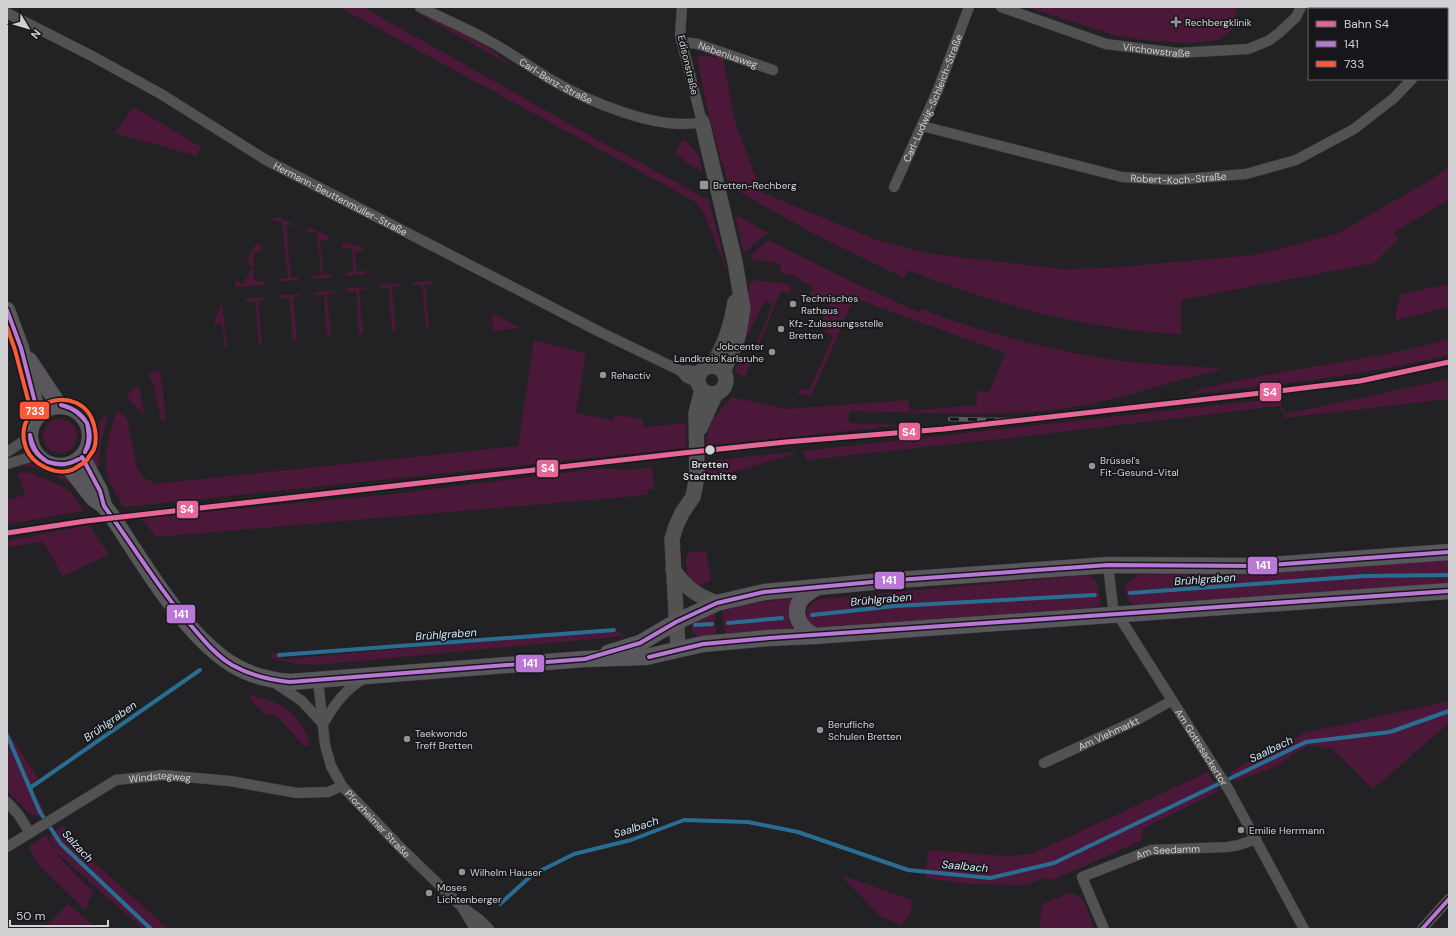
<svg xmlns="http://www.w3.org/2000/svg" width="1456" height="936" font-family="'DM Sans',sans-serif">
  <rect width="100%" height="100%" fill="#222123"/>
  <path fill="#4c1839" d="M 339,7 L 363,7 L 591,136 L 709,200 L 728,274 L 704,213 L 694,201 Z
    M 407,7 L 459,31 L 499,54 L 498,56 L 524,73 Z
    M 1026,7 L 1238,7 L 1232,30 L 1218,40 L 1191,43 L 1150,41 L 1114,35 Z
    M 697,56 L 723,57 L 735,122 L 761,192 L 877,240 L 925,253 L 1061,269 L 1107,268 L 1255,255 L 1339,233 L 1435,177 L 1449,166 L 1449,199 L 1393,233 L 1398,239 L 1374,263 L 1181,300 L 1181,334 C 1087,330 996,305 908,270 L 904,278 L 818,236 L 729,186 L 709,117 Z
    M 134,107 L 201,147 L 197,156 L 114,133 Z
    M 685,140 L 699,156 L 703,172 L 683,161 L 684,159 L 675,153 L 681,141 Z
    M 735,214 L 779,239 L 767,233 L 746,251 L 743,252 Z
    M 279,217 L 295,225 L 286,225 L 291,278 L 298,277 L 298,280 L 279,282 L 279,279 L 288,278 L 282,221 L 272,221 L 274,218 Z
    M 309,228 L 328,235 L 330,240 L 320,241 L 323,275 L 333,275 L 333,277 L 312,279 L 312,276 L 321,275 L 317,232 L 306,232 Z
    M 768,240 L 854,283 L 919,312 L 921,309 C 983,333 1049,350 1114,360 C 1151,365 1187,365 1223,369 C 1171,381 1120,400 1068,408 C 996,418 922,412 850,411 L 848,418 L 850,423 L 905,425 L 705,446 L 710,422 L 732,397 L 785,409 L 908,400 L 910,411 L 977,405 L 976,396 L 979,390 L 989,393 L 1005,353 L 854,298 L 811,396 L 797,394 L 799,389 L 809,391 L 833,336 L 826,332 L 823,319 L 829,305 L 809,297 L 813,287 L 792,275 L 780,273 L 781,264 L 752,259 L 750,256 Z
    M 345,242 L 363,248 L 363,251 L 355,252 L 356,271 L 365,271 L 366,274 L 346,276 L 345,273 L 353,272 L 352,248 L 342,249 L 342,243 Z
    M 259,243 L 261,247 L 261,251 L 253,253 L 254,281 L 264,281 L 264,285 L 237,287 L 235,285 L 236,280 L 243,284 L 253,267 L 246,263 L 255,245 Z
    M 757,280 L 788,284 L 791,289 L 790,294 L 781,291 L 759,344 L 760,345 L 758,351 L 754,349 L 773,304 L 765,301 L 742,345 L 749,310 L 749,283 Z
    M 433,281 L 433,284 L 425,285 L 429,327 L 426,328 L 422,285 L 413,285 L 413,282 Z
    M 399,284 L 399,286 L 392,287 L 396,330 L 392,331 L 389,288 L 380,288 L 380,285 Z
    M 1449,284 L 1449,307 L 1396,320 L 1396,312 L 1401,294 Z
    M 366,287 L 366,289 L 359,290 L 363,333 L 359,334 L 356,291 L 347,291 L 347,288 Z
    M 334,291 L 334,293 L 327,294 L 331,337 L 327,337 L 324,294 L 315,295 L 315,292 Z
    M 300,294 L 300,296 L 293,297 L 297,340 L 293,341 L 290,298 L 281,298 L 281,295 Z
    M 265,297 L 265,300 L 258,301 L 262,344 L 259,345 L 255,301 L 246,302 L 245,299 Z
    M 222,304 L 227,347 L 224,347 L 222,324 L 213,325 Z
    M 492,313 L 521,328 L 493,331 Z
    M 1449,339 L 1449,355 C 1362,376 1274,385 1185,395 C 1214,384 1245,379 1276,373 C 1334,363 1393,355 1449,339 Z
    M 534,340 L 586,354 L 576,413 L 613,420 L 615,415 L 643,419 L 643,427 L 686,423 L 686,448 L 124,507 C 106,480 102,469 109,437 C 111,428 113,419 117,411 L 127,418 L 137,468 L 143,477 L 154,483 L 142,485 L 518,446 Z
    M 741,355 L 752,360 L 745,377 L 735,373 Z
    M 160,371 L 166,420 L 161,421 L 154,384 L 147,374 Z
    M 1449,379 L 1449,399 L 1284,418 L 1284,411 L 1281,411 L 1280,406 L 1010,438 L 806,460 L 803,451 L 1281,398 L 1282,409 L 1285,409 L 1285,414 Z
    M 136,386 L 140,390 L 144,414 L 126,397 Z
    M 105,414 L 107,418 L 100,446 L 99,466 L 95,468 L 93,466 L 93,456 L 98,440 L 98,425 Z
    M43 436a17 17 0 1 1 34 0a17 17 0 1 1-34 0Z
    M 795,452 L 795,454 L 705,480 L 705,461 Z
    M 29,463 L 57,471 L 73,481 L 69,483 L 40,469 L 23,466 L 21,464 Z
    M 652,467 L 654,489 L 647,490 L 648,495 L 156,537 L 141,518 L 383,495 L 604,468 L 624,470 Z
    M 26,472 L 46,479 L 70,491 L 84,511 L 7,524 L 7,500 L 25,495 L 18,474 Z
    M 89,525 L 109,555 L 63,576 L 43,542 L 7,547 L 7,541 Z
    M 706,551 L 711,580 L 696,588 C 689,578 683,565 687,553 Z
    M 1449,558 L 1449,584 L 1139,607 L 1129,602 L 1125,591 L 1126,584 L 1139,574 L 1251,575 Z
    M 1088,575 L 1096,580 L 1101,603 L 1097,607 L 827,629 C 818,629 811,627 807,618 C 806,607 809,603 819,599 Z
    M 795,598 C 788,608 786,620 794,631 L 725,636 L 722,612 L 744,604 Z
    M 714,610 L 717,636 C 706,637 688,640 693,623 Z
    M 614,630 L 626,636 L 316,665 L 297,664 L 272,659 L 271,651 L 284,659 Z
    M 252,695 C 260,698 268,699 276,703 C 294,710 306,729 310,746 L 304,746 L 275,714 L 267,716 L 248,698 Z
    M 1449,701 L 1449,723 L 1373,789 L 1331,748 L 1309,746 L 1293,754 L 1278,766 L 1236,781 L 1230,772 L 1304,733 Z
    M 11,737 L 38,778 L 32,788 L 45,812 L 37,817 L 26,811 L 7,790 L 7,740 Z
    M 1208,772 L 1219,791 L 1144,828 L 1141,841 L 1053,880 L 1046,878 L 1023,885 L 970,884 L 926,878 L 927,856 L 930,850 L 1005,856 L 1032,854 Z
    M 63,826 L 96,864 L 168,929 L 143,929 L 57,853 L 49,836 Z
    M 46,835 L 60,858 L 93,892 L 85,910 L 41,867 L 28,847 Z
    M 844,876 L 912,900 L 911,915 L 900,925 L 880,916 L 843,878 Z
    M 1070,893 C 1086,894 1089,916 1094,929 L 1039,929 L 1042,904 Z
    M 68,904 L 98,929 L 43,929 Z"/>
  <g fill="none" stroke-linecap="round" stroke-linejoin="round">
    <path stroke="#296e92" stroke-width="4" d="M 1130,593 L 1365,576 L 1449,575
      M 812,615 L 895,606 L 1095,595
      M 728,623 L 782,618
      M 695,625 L 712,624
      M 279,655 L 614,630
      M 7,735 L 40,812 L 61,844 L 151,929
      M 30,788 L 200,670
      M 500,904 L 532,875 L 574,854 L 631,840 L 684,820 L 748,822 L 798,832 L 908,870 L 990,878 L 1054,863 L 1306,742 L 1390,732 L 1449,711"/>
    <defs>
      <g id="street">
        <path id="s1" d="M 420,7 C 444,19 468,29 491,42 C 511,53 530,67 550,79 C 587,101 659,132 702,122 L 680,35 L 682,7"/>
        <path id="s2" d="M 1001,7 L 1106,44 L 1177,53 L 1248,49 L 1268,41 L 1279,33 L 1296,17 L 1301,7"/>
        <path id="s3" d="M 7,13 L 92,56 L 161,94 L 266,160 L 291,173 L 600,332 L 681,371 L 686,377 L 698,383"/>
        <path d="M 1447,32 L 1449,29"/>
        <path id="s4" d="M 682,42 L 698,44 L 773,70"/>
        <path id="s5" d="M 922,126 L 1122,177 L 1173,180 L 1246,174 L 1296,160 L 1354,129 L 1394,98 L 1412,79"/>
        <path id="s6" d="M 894,187 L 937,92 L 969,7"/>
        <path d="M 681,371 L 687,370 L 700,372"/>
        <path d="M 7,452 L 30,437"/>
        <path d="M 7,464 L 37,455"/>
        <path id="s7" d="M 1108,565 L 1113,607 L 1229,790 L 1304,929"/>
        <path id="s8" d="M 318,680 L 325,745 L 331,766 L 342,786 L 401,848 L 461,906 L 480,920 L 489,929"/>
        <path d="M 275,683 L 302,701 L 323,724"/>
        <path d="M 323,724 C 334,705 345,689 365,678"/>
        <path id="s9" d="M 1044,763 L 1137,720 L 1171,701"/>
        <path d="M 7,802 L 18,814 L 30,833"/>
        <path id="s10" d="M 7,847 L 116,780 L 163,775 L 230,781 L 297,793 L 328,792 L 342,786"/>
        <path d="M 463,909 L 475,929"/>
        <path id="s11" d="M 1104,929 L 1082,877 L 1151,850 L 1228,847 L 1239,845 L 1256,839"/>
        <path d="M 1422,929 L 1449,899"/>
      </g>
      <path id="secondary" d="M 702,122 L 735,262 L 743,309 L 738,337 L 723,372
        M 711,366 C 724,349 732,323 735,302
        M698 380a14 14 0 1 1 28 0a14 14 0 1 1-28 0Z
        M 700,428 L 716,393
        M 673,570 C 687,588 695,595 717,603
        M 678,649 L 672,539 L 676,526 L 682,513 L 693,497 L 697,476 L 696,413 L 702,390"/>
      <path id="primary" d="M 7,310 L 21,348 L 38,414
        M 29,360 L 59,405
        M30 436a30 30 0 1 1 60 0a30 30 0 1 1-60 0Z
        M 82,457 L 100,491 L 104,506
        M 67,465 L 93,498 L 104,506 L 114,519 C 144,565 184,633 230,663 C 248,675 268,680 290,682 L 585,659 L 646,657 L 703,644 L 769,638 L 815,636 L 1449,591
        M 815,636 C 800,629 790,612 803,597 C 807,593 813,590 817,587
        M 608,653 L 640,643 L 676,622 L 717,603 L 764,592 L 883,581 L 1108,565 L 1257,566 L 1449,552"/>
    </defs>
    <use href="#street" stroke="#3b3b3c" stroke-width="11"/>
    <use href="#secondary" stroke="#3b3b3c" stroke-width="16"/>
    <use href="#primary" stroke="#3b3b3c" stroke-width="17"/>
    <use href="#street" stroke="#525253" stroke-width="10"/>
    <use href="#secondary" stroke="#525253" stroke-width="15"/>
    <use href="#primary" stroke="#5a575c" stroke-width="16"/>
    <defs>
      <path id="rail" d="M 950,419 L 1002,420 L 1043,418"/>
    </defs>
    <use href="#rail" stroke="#5c5b5d" stroke-width="4.5"/>
    <use href="#rail" stroke="#17171b" stroke-width="3" stroke-dasharray="9" stroke-linecap="butt"/>
    <defs>
      <path id="bus-1" d="M 7,310 L 21,348 L 38,414
        M 61,405 C 73,408 79,413 87,423
        M 61,405 C 73,408 80,412 87,423
        M 30,435 C 33,448 37,455 48,462
        M 30,435 C 30,448 37,456 48,462
        M 85,452 C 90,442 89,434 87,423
        M 85,452 C 91,443 91,433 87,423
        M 82,457 L 100,491 L 104,506 C 134,547 160,591 194,629 C 205,642 217,656 232,665 C 250,675 270,680 290,682 L 585,659 L 640,643 L 676,622 L 717,603 L 764,592 L 883,581 L 1108,565 L 1257,566 L 1449,552
        M 48,462 C 60,465 68,465 79,459
        M 48,462 C 60,466 68,465 79,459
        M 649,657 L 703,644 L 769,638 L 1449,591
        M 1422,929 L 1449,899"/>
      <path id="bus-2" d="M 7,327 L 15,350 L 32,415
        M 85,462 C 80,465 76,468 72,470 C 55,476 32,464 26,448 C 9,402 82,379 94,425 C 96,433 97,441 94,449 C 92,453 89,456 87,460"/>
    </defs>
    <use href="#bus-1" stroke="#17171b" stroke-width="7"/>
    <use href="#bus-2" stroke="#17171b" stroke-width="7"/>
    <use href="#bus-1" stroke="#ba77d6" stroke-width="4"/>
    <use href="#bus-2" stroke="#fc5938" stroke-width="4"/>
    <defs>
      <path id="rail-1" d="M 7,533 L 86,521 L 683,453 L 786,442 L 944,429 L 1287,390 L 1360,381 L 1449,362"/>
    </defs>
    <use href="#rail-1" stroke="#17171b" stroke-width="8"/>
    <use href="#rail-1" stroke="#e76698" stroke-width="5"/>
  </g>
  <g fill="#949396" stroke="#17171b" stroke-width="1.5">
    <path d="M1174 16h4v4h4v4h-4v4h-4v-4h-4v-4h4z"/>
    <rect x="699" y="180" width="10" height="10" rx="2"/>
    <circle cx="793" cy="304" r="4"/>
    <circle cx="781" cy="329" r="4"/>
    <circle cx="772" cy="352" r="4"/>
    <circle cx="603" cy="375" r="4"/>
    <circle cx="1092" cy="466" r="4"/>
    <circle cx="820" cy="730" r="4"/>
    <circle cx="407" cy="739" r="4"/>
    <circle cx="1241" cy="830" r="4"/>
    <circle cx="462" cy="872" r="4"/>
    <circle cx="429" cy="893" r="4"/>
  </g>
  <circle fill="#d1d1d4" stroke="#17171b" stroke-width="1.5" cx="710" cy="450" r="5.5"/>
  <g text-anchor="middle" dominant-baseline="central" stroke-width="3.5" stroke-linejoin="round" paint-order="stroke">
    <g font-size="10" fill="#d1d1d4" stroke="#17171b" text-anchor="start">
      <text x="1185" y="22">Rechbergklinik</text>
      <text x="713" y="185">Bretten-Rechberg</text>
      <text x="801" y="298">Technisches<tspan x="801" dy="12">Rathaus</tspan></text>
      <text x="789" y="323">Kfz-Zulassungsstelle<tspan x="789" dy="12">Bretten</tspan></text>
      <text x="764" y="346" text-anchor="end">Jobcenter<tspan x="764" dy="12">Landkreis Karlsruhe</tspan></text>
      <text x="611" y="375">Rehactiv</text>
      <text x="1100" y="460">Brüssel's<tspan x="1100" dy="12">Fit-Gesund-Vital</tspan></text>
      <text x="828" y="724">Berufliche<tspan x="828" dy="12">Schulen Bretten</tspan></text>
      <text x="415" y="733">Taekwondo<tspan x="415" dy="12">Treff Bretten</tspan></text>
      <text x="1249" y="830">Emilie Herrmann</text>
      <text x="470" y="872">Wilhelm Hauser</text>
      <text x="437" y="887">Moses<tspan x="437" dy="12">Lichtenberger</tspan></text>
    </g>
    <g font-size="10" fill="#d1d1d4" stroke="#17171b">
      <text stroke="none"><textPath href="#s2" startOffset="162">Virchowstraße</textPath></text>
      <text stroke="none"><textPath href="#s4" startOffset="48">Nebeniusweg</textPath></text>
      <text transform="translate(688 65) rotate(77)">Edisonstraße</text>
      <text stroke="none"><textPath href="#s1" startOffset="155">Carl-Benz-Straße</textPath></text>
      <text stroke="none"><textPath href="#s6" startOffset="97">Carl-Ludwig-Schleich-Straße</textPath></text>
      <text stroke="none"><textPath href="#s5" startOffset="263">Robert-Koch-Straße</textPath></text>
      <text stroke="none"><textPath href="#s3" startOffset="382">Hermann-Beuttenmüller-Straße</textPath></text>
      <text stroke="none"><textPath href="#s9" startOffset="71">Am Viehmarkt</textPath></text>
      <text stroke="none"><textPath href="#s7" startOffset="208">Am Gottesackertor</textPath></text>
      <text stroke="none"><textPath href="#s10" startOffset="172">Windstegweg</textPath></text>
      <text stroke="none"><textPath href="#s8" startOffset="162">Pforzheimer Straße</textPath></text>
      <text stroke="none"><textPath href="#s11" startOffset="147">Am Seedamm</textPath></text>
    </g>
    <g font-size="10" font-weight="bold" fill="#d1d1d4" stroke="#17171b">
      <text x="710" y="464">Bretten<tspan x="710" dy="12">Stadtmitte</tspan></text>
    </g>
    <g font-size="11" font-style="italic" fill="#d1e7f4" stroke="#17171b">
      <text transform="translate(1205 579) rotate(-4)">Brühlgraben</text>
      <text transform="translate(881 599) rotate(-5)">Brühlgraben</text>
      <text transform="translate(446 634) rotate(-4)">Brühlgraben</text>
      <text transform="translate(110 721) rotate(-35)">Brühlgraben</text>
      <text transform="translate(1271 749) rotate(-26)">Saalbach</text>
      <text transform="translate(636 827) rotate(-18)">Saalbach</text>
      <text transform="translate(78 846) rotate(47)">Salzach</text>
      <text transform="translate(965 866) rotate(5)">Saalbach</text>
    </g>
  </g>
  <g stroke="#17171b" stroke-width="1.5">
    <rect x="1259" y="382" width="23" height="20" rx="4" fill="#e76698"/>
    <rect x="19" y="401" width="31" height="19" rx="4" fill="#fc5938"/>
    <rect x="898" y="422" width="23" height="19" rx="4" fill="#e76698"/>
    <rect x="536" y="459" width="23" height="19" rx="4" fill="#e76698"/>
    <rect x="176" y="500" width="23" height="19" rx="4" fill="#e76698"/>
    <rect x="1247" y="556" width="31" height="19" rx="4" fill="#ba77d6"/>
    <rect x="874" y="571" width="31" height="19" rx="4" fill="#ba77d6"/>
    <rect x="166" y="604" width="30" height="20" rx="4" fill="#ba77d6"/>
    <rect x="515" y="654" width="30" height="19" rx="4" fill="#ba77d6"/>
  </g>
  <g font-size="11" text-anchor="middle" font-weight="bold" fill="#fff">
    <text x="1270" y="396">S4</text>
    <text x="35" y="415">733</text>
    <text x="909" y="436">S4</text>
    <text x="548" y="472">S4</text>
    <text x="187" y="513">S4</text>
    <text x="1263" y="569">141</text>
    <text x="889" y="584">141</text>
    <text x="181" y="618">141</text>
    <text x="530" y="667">141</text>
  </g>
  <rect width="1456" height="936" fill="none" stroke="#d1d1d4" stroke-width="16"/>
  <rect x="1308" y="8" width="140" height="72" fill="#17171b" stroke="#616165"/>
  <rect x="1316" y="21" width="20" height="6" fill="#e76698" stroke="#616165"/>
  <text x="1344" y="28" font-size="12" fill="#d1d1d4">Bahn S4</text>
  <rect x="1316" y="41" width="20" height="6" fill="#ba77d6" stroke="#616165"/>
  <text x="1344" y="48" font-size="12" fill="#d1d1d4">141</text>
  <rect x="1316" y="61" width="20" height="6" fill="#fc5938" stroke="#616165"/>
  <text x="1344" y="68" font-size="12" fill="#d1d1d4">733</text>
  <g transform="translate(28 28) rotate(128)" stroke="#17171b" stroke-width="3" paint-order="stroke">
  <path d="M0-3L7 15L0 10L-7 15Z" fill="#d1d1d4"/>
  <text y="-6" font-size="11" font-weight="bold" text-anchor="middle" fill="#d1d1d4">N</text>
  </g>
  <path d="M10 920v6h98v-6" fill="none" stroke="#d1d1d4" stroke-width="2"/>
  <text x="16" y="920" font-size="12" fill="#d1d1d4" stroke="#17171b" stroke-width="3" paint-order="stroke">50 m</text>
</svg>
